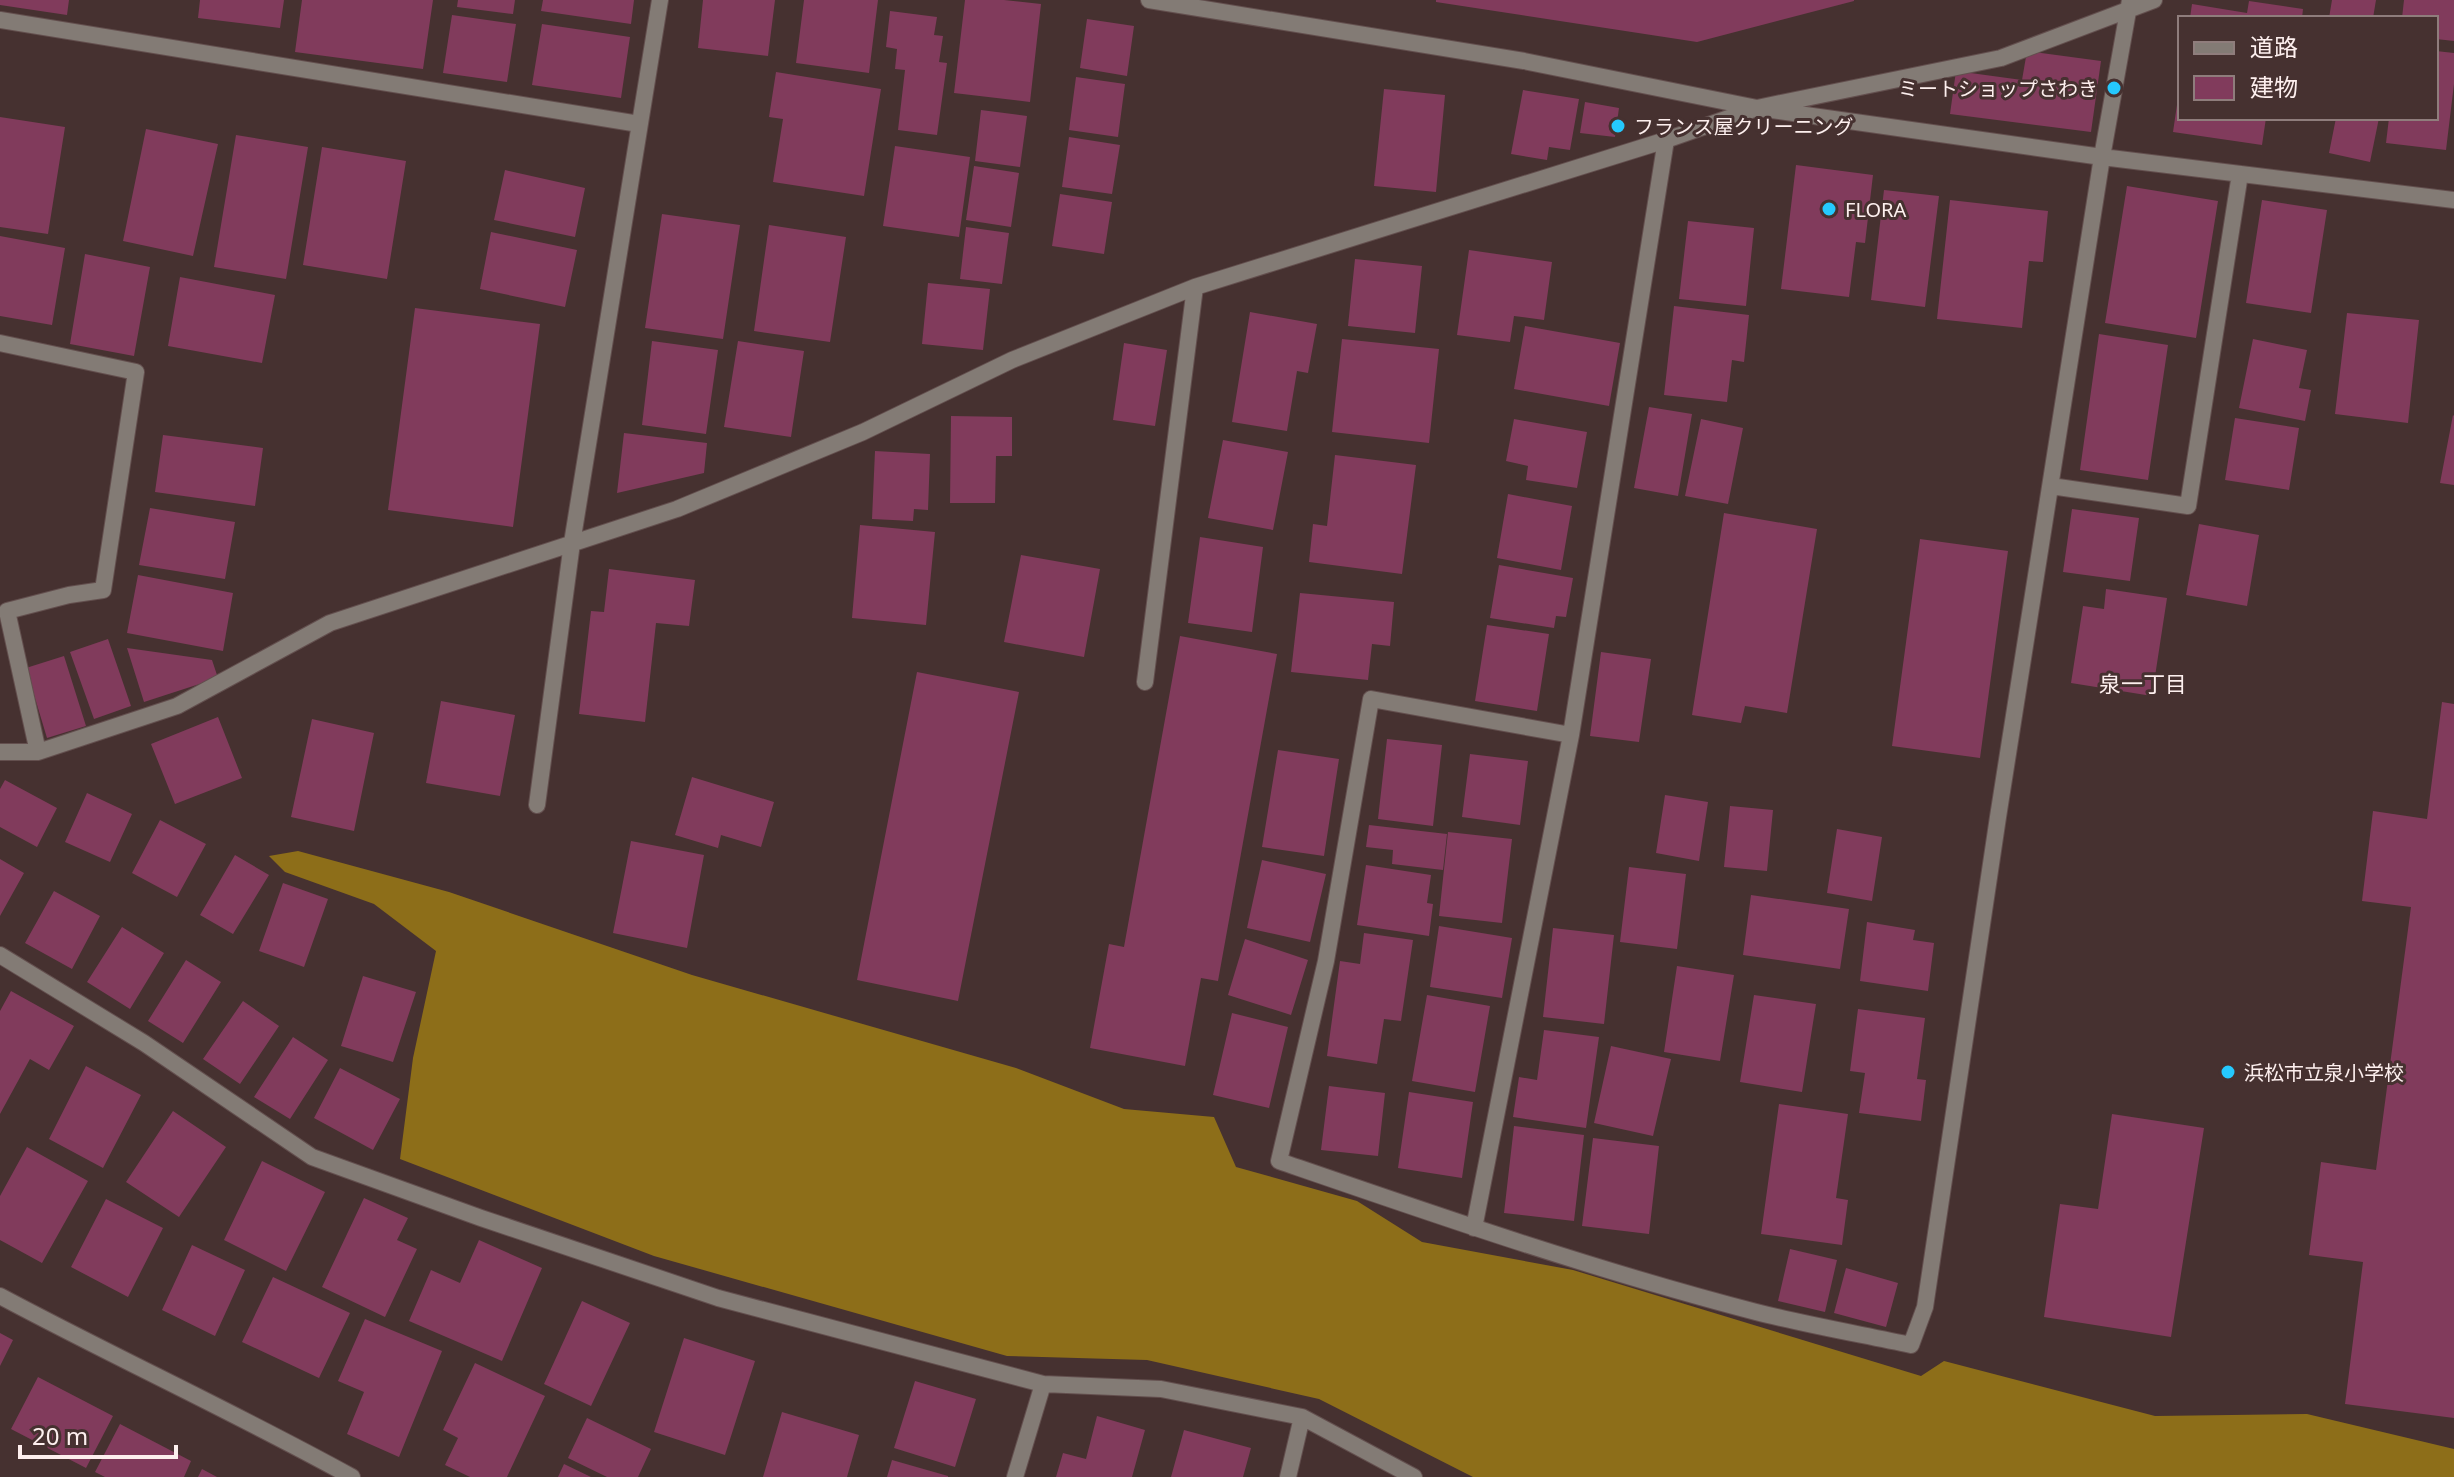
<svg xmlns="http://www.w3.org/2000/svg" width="2454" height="1477" font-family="'Noto Sans','Noto Sans JP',sans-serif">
  <rect width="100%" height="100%" fill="#463130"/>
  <path fill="#8d6e19" d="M 298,851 L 449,892 L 692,975 L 1016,1068 L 1124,1109 L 1214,1117 L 1236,1167 L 1357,1201 L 1422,1242 L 1573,1270 L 1921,1376 L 1944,1361 L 2155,1416 L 2307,1414 L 2454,1449 L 2454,1477 L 1473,1477 L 1319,1399 L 1147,1360 L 1007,1356 L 654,1256 L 400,1159 L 413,1058 L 436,951 L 374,904 L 285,872 L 269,856 Z"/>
  <path fill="#813b5c" d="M 0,0 L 69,0 L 67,15 L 0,5 Z
    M 200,0 L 284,0 L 280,28 L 198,18 Z
    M 302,0 L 433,0 L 423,69 L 295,52 Z
    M 458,0 L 515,0 L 513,14 L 457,7 Z
    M 543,0 L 634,0 L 631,24 L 541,11 Z
    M 703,0 L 775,0 L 768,56 L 698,48 Z
    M 804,0 L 878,0 L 869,73 L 796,63 Z
    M 965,0 L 1004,0 L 1041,4 L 1030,102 L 954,93 Z
    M 1436,0 L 1854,0 L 1854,1 L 1697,42 L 1436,2 Z
    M 2332,0 L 2376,0 L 2373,18 L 2329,18 Z
    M 2404,0 L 2454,0 L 2454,41 L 2436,39 L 2436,18 L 2402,18 Z
    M 2249,1 L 2303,9 L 2302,18 L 2190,18 L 2192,4 L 2247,13 Z
    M 890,11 L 937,17 L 934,35 L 943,36 L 939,62 L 947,63 L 937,135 L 898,130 L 905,70 L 895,69 L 897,49 L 886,47 Z
    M 452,15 L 516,24 L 507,82 L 443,73 Z
    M 1087,19 L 1134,26 L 1127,76 L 1080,68 Z
    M 542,24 L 630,37 L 621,98 L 532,85 Z
    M 2027,51 L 2101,61 L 2091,132 L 1950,114 L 1956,71 L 2022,80 Z
    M 2436,51 L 2454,53 L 2454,84 L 2446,150 L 2386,143 L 2389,118 L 2436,118 Z
    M 776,72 L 881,89 L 864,196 L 773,182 L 783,119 L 769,117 Z
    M 1076,77 L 1125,84 L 1118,137 L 1069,130 Z
    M 1384,89 L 1445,95 L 1436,192 L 1374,186 Z
    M 1523,90 L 1579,99 L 1570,150 L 1549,147 L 1547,160 L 1511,154 Z
    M 2178,98 L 2180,98 L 2180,118 L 2266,118 L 2262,145 L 2173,132 Z
    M 1585,102 L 1619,108 L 1615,137 L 1580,133 Z
    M 981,110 L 1027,116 L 1020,167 L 975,161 Z
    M 0,117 L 65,127 L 48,234 L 0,227 Z
    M 2336,118 L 2379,118 L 2370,162 L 2329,153 Z
    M 146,129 L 218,144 L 193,256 L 123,241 Z
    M 236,135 L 308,147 L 286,279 L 214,267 Z
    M 1069,137 L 1120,145 L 1112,194 L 1062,187 Z
    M 895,146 L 970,157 L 959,237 L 883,226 Z
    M 322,147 L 406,161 L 387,279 L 303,265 Z
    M 1796,165 L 1873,175 L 1865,243 L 1856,242 L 1849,297 L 1781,289 Z
    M 974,166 L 1019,173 L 1011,227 L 966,220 Z
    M 505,170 L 585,188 L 575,237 L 494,220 Z
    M 2127,186 L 2218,201 L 2196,338 L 2105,323 Z
    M 1884,190 L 1939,196 L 1925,307 L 1871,300 Z
    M 1060,194 L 1112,202 L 1104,254 L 1052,246 Z
    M 1950,200 L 2048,211 L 2043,262 L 2029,261 L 2022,328 L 1937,319 Z
    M 2262,200 L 2327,210 L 2311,313 L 2246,303 Z
    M 662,214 L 740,225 L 723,339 L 645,328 Z
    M 1688,221 L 1754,228 L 1746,306 L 1679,299 Z
    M 769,225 L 846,237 L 830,342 L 754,331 Z
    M 966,227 L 1009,233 L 1002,284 L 960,279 Z
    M 491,232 L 577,250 L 565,307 L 480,289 Z
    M 0,236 L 65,248 L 52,325 L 0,316 Z
    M 1469,250 L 1552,262 L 1544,320 L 1514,316 L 1510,342 L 1457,335 Z
    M 85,254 L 150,267 L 134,356 L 70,344 Z
    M 1355,259 L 1422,266 L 1415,333 L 1348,326 Z
    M 180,277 L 275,295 L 262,363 L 168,346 Z
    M 928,283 L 990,289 L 983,350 L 922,344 Z
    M 1674,306 L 1749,315 L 1744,362 L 1732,360 L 1727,402 L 1664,395 Z
    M 415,308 L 540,324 L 513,527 L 388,510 Z
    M 1250,312 L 1317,324 L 1308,373 L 1297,371 L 1287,431 L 1232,422 Z
    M 2347,313 L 2419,320 L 2408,423 L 2335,414 Z
    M 1525,326 L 1620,343 L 1609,406 L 1514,389 Z
    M 2099,334 L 2168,345 L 2148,480 L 2080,470 Z
    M 1342,339 L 1439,349 L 1429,443 L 1332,432 Z
    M 2253,339 L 2307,350 L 2299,388 L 2311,390 L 2305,421 L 2239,408 Z
    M 652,341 L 718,350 L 706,434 L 642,425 Z
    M 738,341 L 804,351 L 791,437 L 724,427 Z
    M 1124,343 L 1167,350 L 1155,426 L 1113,420 Z
    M 1649,407 L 1692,414 L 1678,496 L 1634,488 Z
    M 2453,415 L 2454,416 L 2454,485 L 2440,483 Z
    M 951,416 L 1012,417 L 1012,456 L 996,456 L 995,503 L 950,503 Z
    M 2235,418 L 2299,428 L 2289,490 L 2225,480 Z
    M 1514,419 L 1587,432 L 1577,488 L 1526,480 L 1528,466 L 1506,461 Z
    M 1701,419 L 1743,428 L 1728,504 L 1685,496 Z
    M 624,433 L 707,443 L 704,473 L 617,493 Z
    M 163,435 L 263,448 L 255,506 L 155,492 Z
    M 1223,440 L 1288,452 L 1273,530 L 1208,518 Z
    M 875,451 L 930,454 L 928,510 L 914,509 L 913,521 L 872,519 Z
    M 1335,455 L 1416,465 L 1402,574 L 1309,562 L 1313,524 L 1327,526 Z
    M 1508,494 L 1572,506 L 1561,570 L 1497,558 Z
    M 150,508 L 235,522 L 225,579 L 139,565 Z
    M 2072,509 L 2139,518 L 2130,581 L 2063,572 Z
    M 1724,513 L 1817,529 L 1787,713 L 1745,706 L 1741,723 L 1692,715 Z
    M 2199,524 L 2259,535 L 2247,606 L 2186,595 Z
    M 860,525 L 935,532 L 926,625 L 852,618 Z
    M 1200,537 L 1263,547 L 1252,632 L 1188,623 Z
    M 1920,539 L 2008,551 L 1980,758 L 1892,746 Z
    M 1021,555 L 1100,569 L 1084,657 L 1004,642 Z
    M 1499,565 L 1573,578 L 1566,617 L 1556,616 L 1554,628 L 1490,618 Z
    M 609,569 L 695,580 L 689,626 L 656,623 L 645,722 L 579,714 L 591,611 L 604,612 Z
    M 138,575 L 233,593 L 223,651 L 127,633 Z
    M 2106,589 L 2167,598 L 2152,696 L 2071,683 L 2083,606 L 2104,609 Z
    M 1300,593 L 1394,602 L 1390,646 L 1372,644 L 1368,680 L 1291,672 Z
    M 1487,625 L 1549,634 L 1537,711 L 1475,701 Z
    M 1180,636 L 1277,654 L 1218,981 L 1201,978 L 1185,1066 L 1090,1048 L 1109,944 L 1124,947 Z
    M 108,639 L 131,706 L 94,719 L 70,652 Z
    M 127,648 L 212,660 L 218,678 L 144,702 Z
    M 1601,652 L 1651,659 L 1639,742 L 1590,736 Z
    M 64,656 L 86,726 L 47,738 L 26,668 Z
    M 917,672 L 1019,692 L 958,1001 L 857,980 Z
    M 441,701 L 515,715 L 500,796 L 426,783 Z
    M 2442,702 L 2454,704 L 2454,1418 L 2345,1404 L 2363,1262 L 2309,1255 L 2321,1162 L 2376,1170 L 2411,907 L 2362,901 L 2373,811 L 2427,819 Z
    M 218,717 L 242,778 L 175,804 L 151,744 Z
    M 312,719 L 374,733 L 354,831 L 291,817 Z
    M 1387,739 L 1442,745 L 1433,826 L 1378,819 Z
    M 1278,750 L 1339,759 L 1324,856 L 1262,847 Z
    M 1470,754 L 1528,761 L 1520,825 L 1462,817 Z
    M 692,777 L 774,802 L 761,847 L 721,835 L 718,848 L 675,835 Z
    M 5,780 L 57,808 L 37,847 L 0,827 L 0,789 Z
    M 87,793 L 132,814 L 110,862 L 65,842 Z
    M 1665,795 L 1708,802 L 1699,861 L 1656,853 Z
    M 1730,806 L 1773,810 L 1767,871 L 1724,867 Z
    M 160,820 L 206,844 L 177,897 L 132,873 Z
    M 1369,825 L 1447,834 L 1443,870 L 1392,864 L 1393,850 L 1366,847 Z
    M 1837,829 L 1882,837 L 1872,901 L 1827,893 Z
    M 1448,832 L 1512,839 L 1502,923 L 1439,916 Z
    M 631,841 L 704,855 L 687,948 L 613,933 Z
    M 235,855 L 269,875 L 233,934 L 200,915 Z
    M 0,859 L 24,873 L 0,916 Z
    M 1262,860 L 1326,874 L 1310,942 L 1247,928 Z
    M 1366,865 L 1431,875 L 1427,903 L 1433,904 L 1429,936 L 1357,925 Z
    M 1629,867 L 1686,874 L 1677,949 L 1620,942 Z
    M 283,883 L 328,899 L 304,967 L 259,951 Z
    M 54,891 L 100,916 L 72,969 L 25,943 Z
    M 1751,895 L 1849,909 L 1840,969 L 1743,955 Z
    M 1867,922 L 1915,930 L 1913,940 L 1934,943 L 1928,991 L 1860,981 Z
    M 1439,926 L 1512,938 L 1502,998 L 1430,987 Z
    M 122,927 L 164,953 L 130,1009 L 87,982 Z
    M 1553,928 L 1614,935 L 1604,1024 L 1543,1017 Z
    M 1364,933 L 1413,940 L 1401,1021 L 1384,1019 L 1377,1064 L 1327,1056 L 1340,961 L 1360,964 Z
    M 1245,939 L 1308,960 L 1291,1015 L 1228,995 Z
    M 186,960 L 221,982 L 183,1043 L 148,1021 Z
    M 1677,966 L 1734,975 L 1720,1061 L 1664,1052 Z
    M 363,976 L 416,992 L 393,1062 L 341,1046 Z
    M 11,991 L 74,1026 L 49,1070 L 30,1059 L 0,1114 L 0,1011 Z
    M 1427,995 L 1490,1006 L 1475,1092 L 1412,1081 Z
    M 1754,995 L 1816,1004 L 1802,1092 L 1740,1082 Z
    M 243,1001 L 279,1026 L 240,1084 L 203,1059 Z
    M 1858,1009 L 1925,1018 L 1917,1079 L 1926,1080 L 1921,1121 L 1859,1113 L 1865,1073 L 1850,1071 Z
    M 1232,1013 L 1288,1027 L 1269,1108 L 1213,1095 Z
    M 1544,1030 L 1599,1037 L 1586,1128 L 1513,1117 L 1519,1077 L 1537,1080 Z
    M 293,1037 L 328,1060 L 290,1119 L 254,1097 Z
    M 1611,1046 L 1671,1059 L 1653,1136 L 1594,1123 Z
    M 86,1066 L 141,1095 L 103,1168 L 49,1139 Z
    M 340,1068 L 400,1099 L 373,1150 L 314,1118 Z
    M 1329,1086 L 1385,1093 L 1378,1156 L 1321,1150 Z
    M 1409,1092 L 1473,1102 L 1462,1178 L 1398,1168 Z
    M 1779,1104 L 1848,1114 L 1836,1198 L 1848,1200 L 1842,1245 L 1761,1234 Z
    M 173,1111 L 226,1147 L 179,1217 L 126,1182 Z
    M 2112,1114 L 2204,1128 L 2171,1337 L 2044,1317 L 2060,1204 L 2098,1209 Z
    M 1514,1126 L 1584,1135 L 1574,1221 L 1504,1213 Z
    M 1593,1138 L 1659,1146 L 1649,1234 L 1582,1226 Z
    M 27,1147 L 88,1181 L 42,1263 L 0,1240 L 0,1196 Z
    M 262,1161 L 325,1192 L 286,1271 L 224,1240 Z
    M 364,1198 L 408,1218 L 397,1240 L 417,1249 L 385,1317 L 322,1287 Z
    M 106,1199 L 163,1228 L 128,1297 L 71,1267 Z
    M 479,1240 L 542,1268 L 502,1361 L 409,1321 L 431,1270 L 460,1283 Z
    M 192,1245 L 245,1270 L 215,1336 L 162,1310 Z
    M 1790,1249 L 1837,1260 L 1825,1312 L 1778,1301 Z
    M 1846,1268 L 1898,1283 L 1886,1327 L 1834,1313 Z
    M 273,1277 L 350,1313 L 319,1378 L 242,1342 Z
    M 582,1301 L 630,1323 L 591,1406 L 544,1384 Z
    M 365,1319 L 442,1351 L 399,1457 L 347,1434 L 364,1392 L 338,1381 Z
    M 0,1333 L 13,1340 L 0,1366 Z
    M 684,1338 L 755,1361 L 725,1455 L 654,1432 Z
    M 475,1363 L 545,1396 L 507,1477 L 470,1477 L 445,1465 L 458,1438 L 443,1430 Z
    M 38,1377 L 113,1416 L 86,1468 L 11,1429 Z
    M 915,1381 L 976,1399 L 955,1467 L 894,1448 Z
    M 782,1412 L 859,1435 L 847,1477 L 763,1477 Z
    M 1097,1416 L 1145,1430 L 1132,1477 L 1056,1477 L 1063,1453 L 1086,1459 Z
    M 587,1418 L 651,1449 L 638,1477 L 607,1477 L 568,1458 Z
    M 120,1424 L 191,1461 L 184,1477 L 105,1477 L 95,1472 Z
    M 1184,1430 L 1251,1448 L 1243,1477 L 1171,1477 Z
    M 892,1460 L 948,1476 L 948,1477 L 887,1477 Z
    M 564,1464 L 591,1477 L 558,1477 Z
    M 202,1469 L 217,1477 L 198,1477 Z"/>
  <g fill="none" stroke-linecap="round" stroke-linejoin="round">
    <defs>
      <path id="minor" d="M 1149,0 L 1524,61 L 1757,108 L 2102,157 L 2454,200
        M 0,20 L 639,124
        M 0,343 L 136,372 L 103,590 L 69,595 L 7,611 L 38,752
        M 2051,486 L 2188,506 L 2240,174
        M 1145,682 L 1195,287
        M 1571,735 L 1371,699 L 1326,961 L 1279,1161 C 1436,1215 1594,1270 1756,1312 C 1807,1325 1859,1334 1911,1345 L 1925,1307 L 1998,817 L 2102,157 L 2130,0
        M 0,752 L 38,752 L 177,706 L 330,623 L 677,509 L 863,432 L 1012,360 L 1195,287 L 1666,140 L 1757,108 L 2001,58 L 2154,0
        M 537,805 L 572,543 L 660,0
        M 0,955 L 144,1043 L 312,1157 L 481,1218 L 718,1298 L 1043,1384 L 1161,1389 L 1302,1417 L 1414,1477
        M 1474,1228 L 1571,735 L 1666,140
        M 0,1296 C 116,1358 236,1413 352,1477
        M 1015,1477 L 1043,1384
        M 1288,1477 L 1302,1417"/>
    </defs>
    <use href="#minor" stroke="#634f4e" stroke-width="18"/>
    <use href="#minor" stroke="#837b75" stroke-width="16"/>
  </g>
  <g fill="#25c9fe" stroke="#463130" stroke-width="3">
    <circle cx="2114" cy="88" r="8"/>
    <circle cx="1618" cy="126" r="8"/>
    <circle cx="1829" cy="209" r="8"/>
    <circle cx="2228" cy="1072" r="8"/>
  </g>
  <g text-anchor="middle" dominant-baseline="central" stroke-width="6" stroke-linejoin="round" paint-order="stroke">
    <g font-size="20" fill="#fdefee" stroke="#463130" text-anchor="start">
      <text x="2098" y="88" text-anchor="end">ミートショップさわき</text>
      <text x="1634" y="126">フランス屋クリーニング</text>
      <text x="1845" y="209">FLORA</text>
      <text x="2244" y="1072">浜松市立泉小学校</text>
    </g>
    <g font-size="22" fill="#fdefee" stroke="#463130">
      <text x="2143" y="683">泉一丁目</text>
    </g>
  </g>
  <rect x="2178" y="16" width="260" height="104" fill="#463130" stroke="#8f7d7c" stroke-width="2"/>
  <rect x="2194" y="42" width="40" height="12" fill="#837b75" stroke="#8f7d7c" stroke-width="2"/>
  <text x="2250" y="56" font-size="24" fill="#fdefee">道路</text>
  <rect x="2194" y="76" width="40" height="24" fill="#813b5c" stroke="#8f7d7c" stroke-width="2"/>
  <text x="2250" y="96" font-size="24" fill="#fdefee">建物</text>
  <path d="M20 1445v12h156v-12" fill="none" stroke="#fdefee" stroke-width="4"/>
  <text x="32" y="1445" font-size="24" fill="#fdefee" stroke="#463130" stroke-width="6" paint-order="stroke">20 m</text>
</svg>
